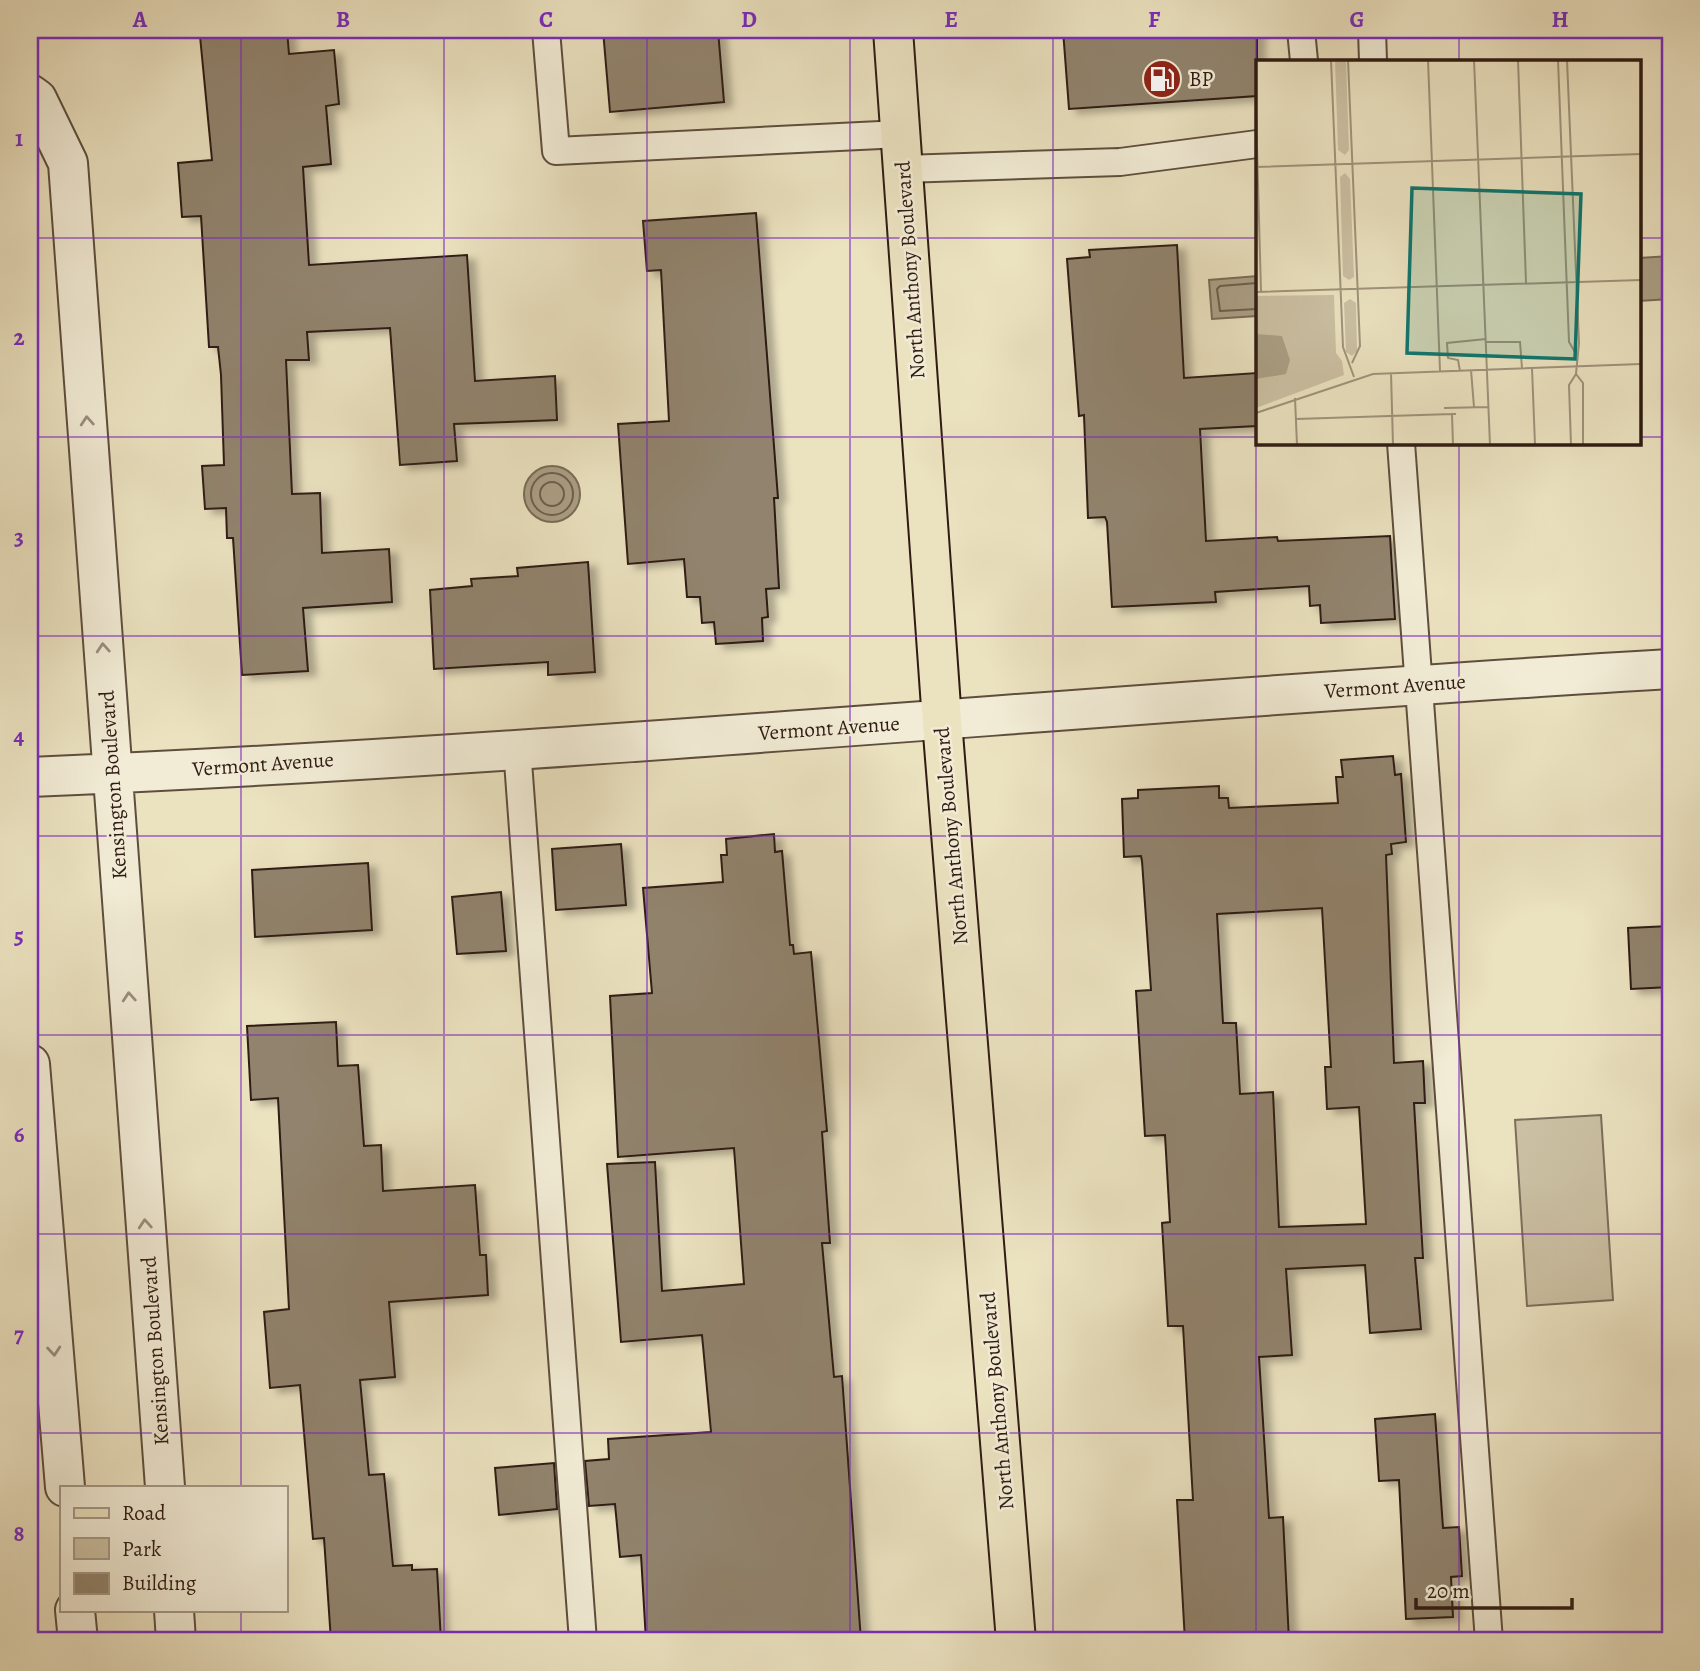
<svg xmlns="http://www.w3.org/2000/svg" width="1700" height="1671" font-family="Alegreya,serif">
  <defs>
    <filter id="shadow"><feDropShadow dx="8" dy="4.5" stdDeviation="3.5" flood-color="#0004"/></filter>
  </defs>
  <rect width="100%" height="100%" fill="#ebe2c0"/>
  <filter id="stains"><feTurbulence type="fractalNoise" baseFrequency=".00286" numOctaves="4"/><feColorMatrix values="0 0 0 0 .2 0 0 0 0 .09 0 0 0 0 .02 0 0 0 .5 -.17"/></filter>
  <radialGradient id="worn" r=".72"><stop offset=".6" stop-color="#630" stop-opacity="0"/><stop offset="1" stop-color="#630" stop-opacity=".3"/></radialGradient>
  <path fill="#cbc0a3" stroke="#7d6e5b" stroke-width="2" d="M 1601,1115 L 1613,1300 L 1527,1306 L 1515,1120 Z"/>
  <path fill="#ab9f85" stroke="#796b57" stroke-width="2" d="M 1670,256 L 1670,299 L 1639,301 L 1639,258 Z
    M 1257,276 L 1257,316 L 1212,319 L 1209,280 Z
    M524 494a28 28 0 1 1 56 0a28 28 0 1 1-56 0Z"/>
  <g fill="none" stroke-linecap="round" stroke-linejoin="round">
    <path stroke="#6d5e4c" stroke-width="2" d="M 1257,283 L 1220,286 L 1217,289 L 1220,311 L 1257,309
      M531 494a21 21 0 1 1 42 0a21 21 0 1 1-42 0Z
      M540 494a12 12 0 1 1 24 0a12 12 0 1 1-24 0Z"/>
  </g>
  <path fill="#91836d" stroke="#2f1c13" stroke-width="2" fill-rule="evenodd" filter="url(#shadow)" d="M 218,30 L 287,30 L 289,54 L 334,50 L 339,104 L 326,106 L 331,164 L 303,167 L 309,265 L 467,255 L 475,381 L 555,376 L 557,420 L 454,424 L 457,461 L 400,465 L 390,328 L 307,332 L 309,360 L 286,360 L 292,494 L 320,493 L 322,553 L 389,549 L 392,602 L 303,608 L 308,671 L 242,675 L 233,538 L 227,538 L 226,508 L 205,509 L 202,466 L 224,465 L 221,375 L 218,347 L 209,347 L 201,216 L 182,217 L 178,163 L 212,160 L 200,36 L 219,34 Z
    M 603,30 L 718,30 L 724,102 L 610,112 Z
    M 1063,30 L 1257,30 L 1257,96 L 1069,109 Z
    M 756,213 L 778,498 L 774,498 L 779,588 L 766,589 L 768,617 L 762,618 L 763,641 L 716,644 L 714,622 L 702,623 L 700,597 L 687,597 L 684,559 L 628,564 L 618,424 L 669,421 L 661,270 L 647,271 L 643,221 Z
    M 1177,245 L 1184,378 L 1257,373 L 1257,426 L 1200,429 L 1206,541 L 1277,537 L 1278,541 L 1390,536 L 1395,619 L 1321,623 L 1320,605 L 1310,606 L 1309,586 L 1215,592 L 1216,602 L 1112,607 L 1107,522 L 1105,517 L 1088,518 L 1084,415 L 1079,416 L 1067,259 L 1090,257 L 1089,250 Z
    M 588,562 L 595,672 L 548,675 L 548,662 L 434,669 L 430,590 L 472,586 L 471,579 L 518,576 L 517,568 Z
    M 1393,756 L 1395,775 L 1401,774 L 1406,842 L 1391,844 L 1392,854 L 1386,855 L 1394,1063 L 1423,1061 L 1425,1103 L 1414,1103 L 1423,1258 L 1415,1258 L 1421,1329 L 1370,1333 L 1365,1265 L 1286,1269 L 1292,1355 L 1259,1357 L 1269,1518 L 1283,1517 L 1289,1641 L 1185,1641 L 1177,1500 L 1193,1500 L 1183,1326 L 1168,1326 L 1162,1223 L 1170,1222 L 1165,1135 L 1145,1136 L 1136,991 L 1151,990 L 1142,861 L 1141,856 L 1124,857 L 1122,799 L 1138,798 L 1138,790 L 1219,786 L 1219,798 L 1228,798 L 1229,808 L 1338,803 L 1336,777 L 1343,777 L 1341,760 ZM 1322,908 L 1331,1067 L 1325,1067 L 1327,1109 L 1359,1107 L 1366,1224 L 1279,1227 L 1273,1092 L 1240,1094 L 1236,1023 L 1223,1023 L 1217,914 Z
    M 774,834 L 775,852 L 782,851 L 790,945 L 793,945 L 794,954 L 811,952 L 827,1131 L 822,1132 L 830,1243 L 822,1243 L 834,1377 L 842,1376 L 861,1641 L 646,1641 L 641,1555 L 620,1557 L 615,1504 L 589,1506 L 585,1461 L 609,1459 L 608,1439 L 711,1432 L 702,1335 L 621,1342 L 607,1164 L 655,1162 L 662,1291 L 744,1284 L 734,1148 L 618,1157 L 610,996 L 652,993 L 643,888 L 723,882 L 721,855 L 727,855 L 726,839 Z
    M 621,844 L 626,905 L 556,910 L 552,849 Z
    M 368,863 L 372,930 L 255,937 L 252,870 Z
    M 501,892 L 506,951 L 457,954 L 452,897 Z
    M 1670,926 L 1670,987 L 1631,989 L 1628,928 Z
    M 336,1022 L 338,1066 L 358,1065 L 364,1146 L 381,1145 L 383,1191 L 475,1185 L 480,1255 L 486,1255 L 488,1295 L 389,1302 L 395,1377 L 360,1380 L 369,1475 L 384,1474 L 393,1566 L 412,1565 L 412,1570 L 437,1569 L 441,1641 L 331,1641 L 324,1538 L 313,1539 L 300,1385 L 270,1388 L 264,1312 L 289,1309 L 278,1098 L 251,1100 L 247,1026 Z
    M 1435,1414 L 1443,1528 L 1459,1527 L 1462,1576 L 1451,1577 L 1453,1617 L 1406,1619 L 1399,1480 L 1379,1481 L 1375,1419 Z
    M 554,1463 L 557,1509 L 499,1515 L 495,1468 Z"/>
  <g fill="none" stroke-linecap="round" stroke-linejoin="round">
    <defs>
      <path id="service" d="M 546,30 L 556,151 L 901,134
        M 1301,30 L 1304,61
        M 1372,30 L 1373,61
        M 903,169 L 1120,162 L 1257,144
        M 1401,443 L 1489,1641
        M 517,748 L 583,1641"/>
      <path id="minor" d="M 30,94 L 37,99 L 68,163 L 165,1487
        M 30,777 C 577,754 1123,701 1670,669
        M 30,1064 L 65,1487
        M 75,1610 L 78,1641
        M 174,1610 L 176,1641"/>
      <path id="primary" d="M 893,30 L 942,721 L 1016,1641"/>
    </defs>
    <use href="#service" stroke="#5e4e3e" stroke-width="30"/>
    <use href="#minor" stroke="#5e4e3e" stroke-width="42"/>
    <use href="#primary" stroke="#2f1c13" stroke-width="42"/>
    <use href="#service" stroke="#f2ecd6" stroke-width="26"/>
    <use href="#minor" stroke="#f2ecd6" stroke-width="38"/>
    <use href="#primary" stroke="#ebe2c0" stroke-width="38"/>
  </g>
  <defs><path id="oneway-chevron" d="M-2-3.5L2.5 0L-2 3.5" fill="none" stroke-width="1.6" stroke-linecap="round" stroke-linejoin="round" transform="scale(1.75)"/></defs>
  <g stroke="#9a8e7e">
    <use href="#oneway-chevron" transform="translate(87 421) rotate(-94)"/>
    <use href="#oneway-chevron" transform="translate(103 648) rotate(-94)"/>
    <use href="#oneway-chevron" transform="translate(129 997) rotate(-94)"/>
    <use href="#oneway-chevron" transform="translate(145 1224) rotate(-94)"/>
    <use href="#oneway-chevron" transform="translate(54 1351) rotate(85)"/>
  </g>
  <path fill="none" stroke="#7b2cbf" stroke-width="2" stroke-opacity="0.55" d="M 241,30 L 241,1487M 444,30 L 444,1641M 647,30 L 647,1641M 850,30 L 850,1641M 1053,30 L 1053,1641M 1256,30 L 1256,1641M 1459,30 L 1459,61M 30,238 L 1257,238M 1639,238 L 1670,238M 30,437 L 1257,437M 1639,437 L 1670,437M 1459,443 L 1459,1641M 30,636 L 1670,636M 30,836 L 1670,836M 30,1035 L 1670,1035M 30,1234 L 1670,1234M 30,1433 L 1670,1433M 241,1610 L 241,1641"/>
  <defs>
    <symbol id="fuel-disc" viewBox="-11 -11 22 22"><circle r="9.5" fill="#8f2418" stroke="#f2ecd6"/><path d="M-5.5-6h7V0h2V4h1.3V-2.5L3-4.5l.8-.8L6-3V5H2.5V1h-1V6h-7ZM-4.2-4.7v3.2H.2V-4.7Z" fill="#fff"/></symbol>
  </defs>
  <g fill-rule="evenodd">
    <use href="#fuel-disc" x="1140" y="57" width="44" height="44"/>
  </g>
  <g text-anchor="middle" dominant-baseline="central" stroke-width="5" stroke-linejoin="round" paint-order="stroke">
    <g font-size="21" fill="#2f1c13" stroke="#f2ecd6" text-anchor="start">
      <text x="1189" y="79">BP</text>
    </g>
    <g font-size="21" fill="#2f1c13" stroke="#f2ecd6">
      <text transform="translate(910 270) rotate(-94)">North Anthony Boulevard</text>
      <text transform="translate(1395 686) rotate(-4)">Vermont Avenue</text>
      <text transform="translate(829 728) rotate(-4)">Vermont Avenue</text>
      <text transform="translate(263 764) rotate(-4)">Vermont Avenue</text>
      <text transform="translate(113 785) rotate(-94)">Kensington Boulevard</text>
      <text transform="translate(951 836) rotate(-95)">North Anthony Boulevard</text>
      <text transform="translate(155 1351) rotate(-94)">Kensington Boulevard</text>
      <text transform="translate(997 1401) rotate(-95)">North Anthony Boulevard</text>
    </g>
  </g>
  <g transform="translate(1256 60)">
    <rect width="385" height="385" fill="#ebe2c0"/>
    <path d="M 79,0 L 90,0 L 93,90 L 89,95 L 82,90 ZM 89,113 L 94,119 L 98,217 L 93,220 L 87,216 L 84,117 ZM 78,235 L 80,293 L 86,301 L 88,315 L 0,348 L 0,236 ZM 94,239 L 100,243 L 101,291 L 96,296 L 90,292 L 88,243 Z" fill="#cbc0a3"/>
    <path d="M 0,274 L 26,276 L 34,300 L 30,314 L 0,319 Z" fill="#ab9f85"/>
    <path fill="none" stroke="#a0937b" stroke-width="2" d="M 75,0 L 87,287 L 98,317M 92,0 L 104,286 L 96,303M 172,0 L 184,311M 218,0 L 234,385M 262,0 L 270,223M 302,0 L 313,282 L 319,292M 311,0 L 323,283 L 320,314 L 327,323 L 327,385M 0,51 L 5,232M 0,107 L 385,94M 0,232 L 385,220M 230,282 L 264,282 L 266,308M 276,308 L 279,385M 215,310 L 218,347M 204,311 L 202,300 L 192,298 L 191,283 L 230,279M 135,313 L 137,385M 39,338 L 41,385M 188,348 L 232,347M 0,353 L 117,314 L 385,304M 40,359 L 196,354M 197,385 L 196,354 L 200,354M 315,385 L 313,325 L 320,314"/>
    <path fill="#0f766e" fill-opacity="0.15" stroke="#0f766e" stroke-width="3.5" d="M 156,128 L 325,134 L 319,299 L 151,293 Z"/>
    <rect width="385" height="385" fill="none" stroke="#2f1c13" stroke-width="3.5"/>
  </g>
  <rect width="1700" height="1671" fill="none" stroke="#ebe2c0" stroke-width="77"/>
  <rect x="60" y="1486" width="228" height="126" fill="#f2ecd6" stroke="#a49988" stroke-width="2"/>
  <rect x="74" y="1508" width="35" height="10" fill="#ebe2c0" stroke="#a49988" stroke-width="2"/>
  <text x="122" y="1520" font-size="21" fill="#2f1c13">Road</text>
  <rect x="74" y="1538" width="35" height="21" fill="#cbc0a3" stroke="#a49988" stroke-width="2"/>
  <text x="122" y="1556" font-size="21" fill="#2f1c13">Park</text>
  <rect x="74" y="1573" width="35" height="21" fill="#91836d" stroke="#a49988" stroke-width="2"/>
  <text x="122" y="1590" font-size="21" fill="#2f1c13">Building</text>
  <path d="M1416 1598v10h156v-10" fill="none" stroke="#2f1c13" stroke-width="3.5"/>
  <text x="1427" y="1598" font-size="21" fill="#2f1c13" stroke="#f2ecd6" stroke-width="5" paint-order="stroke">20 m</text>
  <rect x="38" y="38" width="1624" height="1594" fill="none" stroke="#7b2cbf" stroke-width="2.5"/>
  <g font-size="23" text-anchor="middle" font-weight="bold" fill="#7b2cbf">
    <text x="140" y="27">A</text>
    <text x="343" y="27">B</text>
    <text x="546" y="27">C</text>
    <text x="749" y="27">D</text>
    <text x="951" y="27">E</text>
    <text x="1154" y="27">F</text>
    <text x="1357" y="27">G</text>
    <text x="1560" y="27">H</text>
    <text x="19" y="146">1</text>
    <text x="19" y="345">2</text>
    <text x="19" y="545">3</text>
    <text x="19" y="744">4</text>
    <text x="19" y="943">5</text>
    <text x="19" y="1142">6</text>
    <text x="19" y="1342">7</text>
    <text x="19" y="1541">8</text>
  </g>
  <rect width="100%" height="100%" filter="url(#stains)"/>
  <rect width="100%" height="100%" fill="url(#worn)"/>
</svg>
